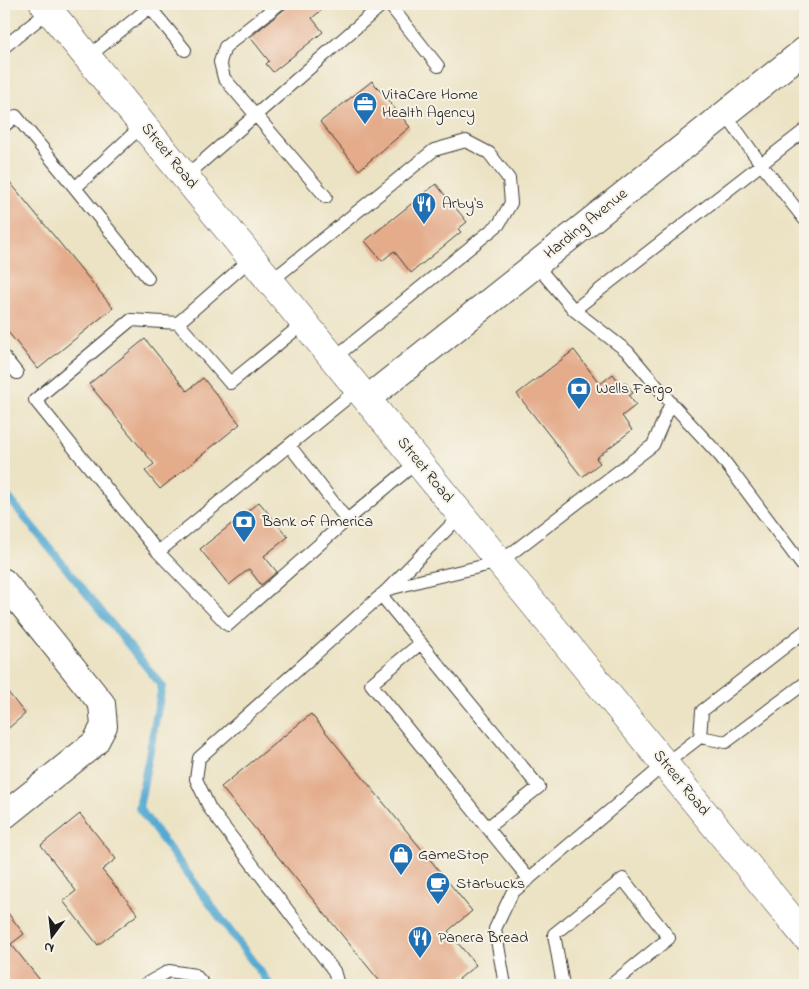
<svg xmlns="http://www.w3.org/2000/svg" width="809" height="989" font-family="'Indie Flower',sans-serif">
  <rect width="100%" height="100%" fill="#f7f3e8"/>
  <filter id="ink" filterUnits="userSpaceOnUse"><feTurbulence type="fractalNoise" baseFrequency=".02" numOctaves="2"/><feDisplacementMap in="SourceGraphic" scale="10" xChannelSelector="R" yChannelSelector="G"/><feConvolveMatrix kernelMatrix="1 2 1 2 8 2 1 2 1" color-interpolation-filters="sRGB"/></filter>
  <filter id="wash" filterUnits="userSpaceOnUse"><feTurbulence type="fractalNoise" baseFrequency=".0096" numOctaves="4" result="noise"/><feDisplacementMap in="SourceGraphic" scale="20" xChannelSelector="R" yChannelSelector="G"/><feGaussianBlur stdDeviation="1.12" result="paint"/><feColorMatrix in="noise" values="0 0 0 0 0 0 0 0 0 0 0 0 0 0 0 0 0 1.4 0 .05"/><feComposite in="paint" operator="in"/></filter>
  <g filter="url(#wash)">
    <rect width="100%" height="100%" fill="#ece3c5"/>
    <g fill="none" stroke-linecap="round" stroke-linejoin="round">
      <path stroke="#57aad2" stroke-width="8" d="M 4,492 L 162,686 L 139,808 L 270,985"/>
    </g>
    <g id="blocks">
      <path fill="#e4ac8b" d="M 291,4 L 329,4 L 312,18 L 323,32 L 273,72 L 266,64 L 269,61 L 250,37 Z
        M 372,81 L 410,127 L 359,170 L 320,122 Z
        M 4,175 L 113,308 L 38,369 L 4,327 Z
        M 436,184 L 467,222 L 458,229 L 461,232 L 411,273 L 394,251 L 382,261 L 365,241 Z
        M 145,339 L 187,391 L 203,378 L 240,424 L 160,489 L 145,471 L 154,464 L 89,384 Z
        M 574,350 L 600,384 L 613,374 L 621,385 L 625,382 L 633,393 L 629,396 L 636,405 L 622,416 L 632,430 L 596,458 L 600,463 L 582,477 L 517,394 Z
        M 259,502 L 288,537 L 264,556 L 277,572 L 261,585 L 249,569 L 229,585 L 200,549 Z
        M 4,687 L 25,714 L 4,732 Z
        M 311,714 L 472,911 L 448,931 L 476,965 L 459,979 L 464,985 L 380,985 L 382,984 L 221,787 Z
        M 80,814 L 116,859 L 102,870 L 138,914 L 98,945 L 63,901 L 76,891 L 41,845 Z
        M 4,908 L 24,934 L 11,944 L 44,985 L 4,985 Z"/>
    </g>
  </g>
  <g filter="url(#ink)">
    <use href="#blocks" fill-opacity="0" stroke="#3b3a35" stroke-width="1"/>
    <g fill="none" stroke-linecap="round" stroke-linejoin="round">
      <defs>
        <path id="lane" d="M 147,4 L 185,50
          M 279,4 L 225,47 L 220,62 L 224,78 L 326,197
          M 389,4 L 438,66
          M 4,47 L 49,11
          M 89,56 L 150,7
          M 725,114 L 761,164 L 805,220
          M 4,126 L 16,116 L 75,188 L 144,124
          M 186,176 L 383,4
          M 75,188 L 148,278
          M 252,258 L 178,323 L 230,383 L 305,322
          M 536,265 L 574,310 L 805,130
          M 271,281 L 434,150 L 466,141 L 489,153 L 509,179 L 511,203 L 499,224 L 334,358
          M 574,310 L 628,352 L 671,403 L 721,457 L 805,569
          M 178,323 L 131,320 L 35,400 L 158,552 L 228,625 L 347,520 L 417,462
          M 4,357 L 17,373
          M 289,445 L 347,520
          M 158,552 L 358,389
          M 389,589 L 427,579 L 500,562 L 653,445 L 671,403
          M 381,595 L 539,787 L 488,827
          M 421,643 L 371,684 L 529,879
          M 700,737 L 726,742 L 805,683
          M 144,985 L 169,971 L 195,975 L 204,985
          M 338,985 L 334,971 L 210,809 L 196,779 L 199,758 L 387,590 L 461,515
          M 505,985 L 495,929 L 512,893 L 665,764 L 700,737 L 702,711 L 805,631
          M 563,985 L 554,934 L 623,879 L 669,938 L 611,985"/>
        <path id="street" d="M 367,399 L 805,50
          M 4,582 L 102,704 L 104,726 L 95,743 L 4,816"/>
        <path id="primary" d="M 44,4 L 805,936"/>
      </defs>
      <use href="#lane" stroke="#3b3a35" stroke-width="14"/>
      <use href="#street" stroke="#3b3a35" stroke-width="28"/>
      <use href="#primary" stroke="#3b3a35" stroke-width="29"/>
      <use href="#lane" stroke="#fff" stroke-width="12"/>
      <use href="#street" stroke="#fff" stroke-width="26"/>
      <use href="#primary" stroke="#fff" stroke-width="28"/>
    </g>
  </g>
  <defs>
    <symbol id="office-pin" viewBox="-11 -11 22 30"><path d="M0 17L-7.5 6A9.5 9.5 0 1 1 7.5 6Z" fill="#1f6fb2" stroke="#f7f3e8"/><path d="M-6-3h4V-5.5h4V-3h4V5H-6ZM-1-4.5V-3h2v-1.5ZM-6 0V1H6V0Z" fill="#fff"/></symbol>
    <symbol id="restaurant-pin" viewBox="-11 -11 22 30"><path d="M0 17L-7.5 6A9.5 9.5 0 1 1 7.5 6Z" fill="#1f6fb2" stroke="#f7f3e8"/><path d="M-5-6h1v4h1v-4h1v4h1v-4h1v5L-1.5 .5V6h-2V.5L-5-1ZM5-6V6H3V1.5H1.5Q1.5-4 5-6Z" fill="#fff"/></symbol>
    <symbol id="bank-pin" viewBox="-11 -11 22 30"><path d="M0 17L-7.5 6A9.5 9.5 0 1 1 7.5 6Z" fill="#1f6fb2" stroke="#f7f3e8"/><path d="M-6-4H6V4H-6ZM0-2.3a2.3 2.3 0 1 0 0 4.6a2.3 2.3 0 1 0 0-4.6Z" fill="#fff"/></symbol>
    <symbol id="shop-pin" viewBox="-11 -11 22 30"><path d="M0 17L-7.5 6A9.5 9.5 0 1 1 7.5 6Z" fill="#1f6fb2" stroke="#f7f3e8"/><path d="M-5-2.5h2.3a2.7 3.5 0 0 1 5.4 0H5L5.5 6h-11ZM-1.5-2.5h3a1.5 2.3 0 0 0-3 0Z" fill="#fff"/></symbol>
    <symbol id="cafe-pin" viewBox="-11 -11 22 30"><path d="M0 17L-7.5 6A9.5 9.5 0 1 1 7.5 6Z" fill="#1f6fb2" stroke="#f7f3e8"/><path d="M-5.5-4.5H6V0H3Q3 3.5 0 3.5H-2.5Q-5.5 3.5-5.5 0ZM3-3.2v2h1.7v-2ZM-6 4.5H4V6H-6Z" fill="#fff"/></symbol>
  </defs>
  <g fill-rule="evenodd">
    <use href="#office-pin" x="351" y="90" width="28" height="38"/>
    <use href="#restaurant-pin" x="410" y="190" width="28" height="38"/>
    <use href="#bank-pin" x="565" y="375" width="28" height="38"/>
    <use href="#bank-pin" x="230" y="508" width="28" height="38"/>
    <use href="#shop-pin" x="387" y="841" width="28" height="38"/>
    <use href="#cafe-pin" x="424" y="870" width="28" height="38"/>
    <use href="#restaurant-pin" x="406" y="924" width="28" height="38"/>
  </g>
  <g text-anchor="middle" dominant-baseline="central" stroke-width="4" stroke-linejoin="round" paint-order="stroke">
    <g font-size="16" fill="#1c1c1c" stroke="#f7f3e8" text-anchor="start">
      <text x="382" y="95">VitaCare Home<tspan x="382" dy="18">Health Agency</tspan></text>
      <text x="442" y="204">Arby's</text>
      <text x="596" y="389">Wells Fargo</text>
      <text x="262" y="522">Bank of America</text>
      <text x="418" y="855">GameStop</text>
      <text x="456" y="884">Starbucks</text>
      <text x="438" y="938">Panera Bread</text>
    </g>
    <g font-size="16" fill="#1c1c1c" stroke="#f7f3e8">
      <text transform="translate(169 156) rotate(51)">Street Road</text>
      <text transform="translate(586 224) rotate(-39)">Harding Avenue</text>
      <text transform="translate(425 470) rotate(51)">Street Road</text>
      <text transform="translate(681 783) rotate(51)">Street Road</text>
    </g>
  </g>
  <rect width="809" height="989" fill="none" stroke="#f7f3e8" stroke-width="20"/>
  <g transform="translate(52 936) rotate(195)" stroke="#f7f3e8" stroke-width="4" paint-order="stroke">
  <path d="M0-4L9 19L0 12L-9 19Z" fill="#1c1c1c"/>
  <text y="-8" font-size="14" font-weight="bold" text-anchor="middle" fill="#1c1c1c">N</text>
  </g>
</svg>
